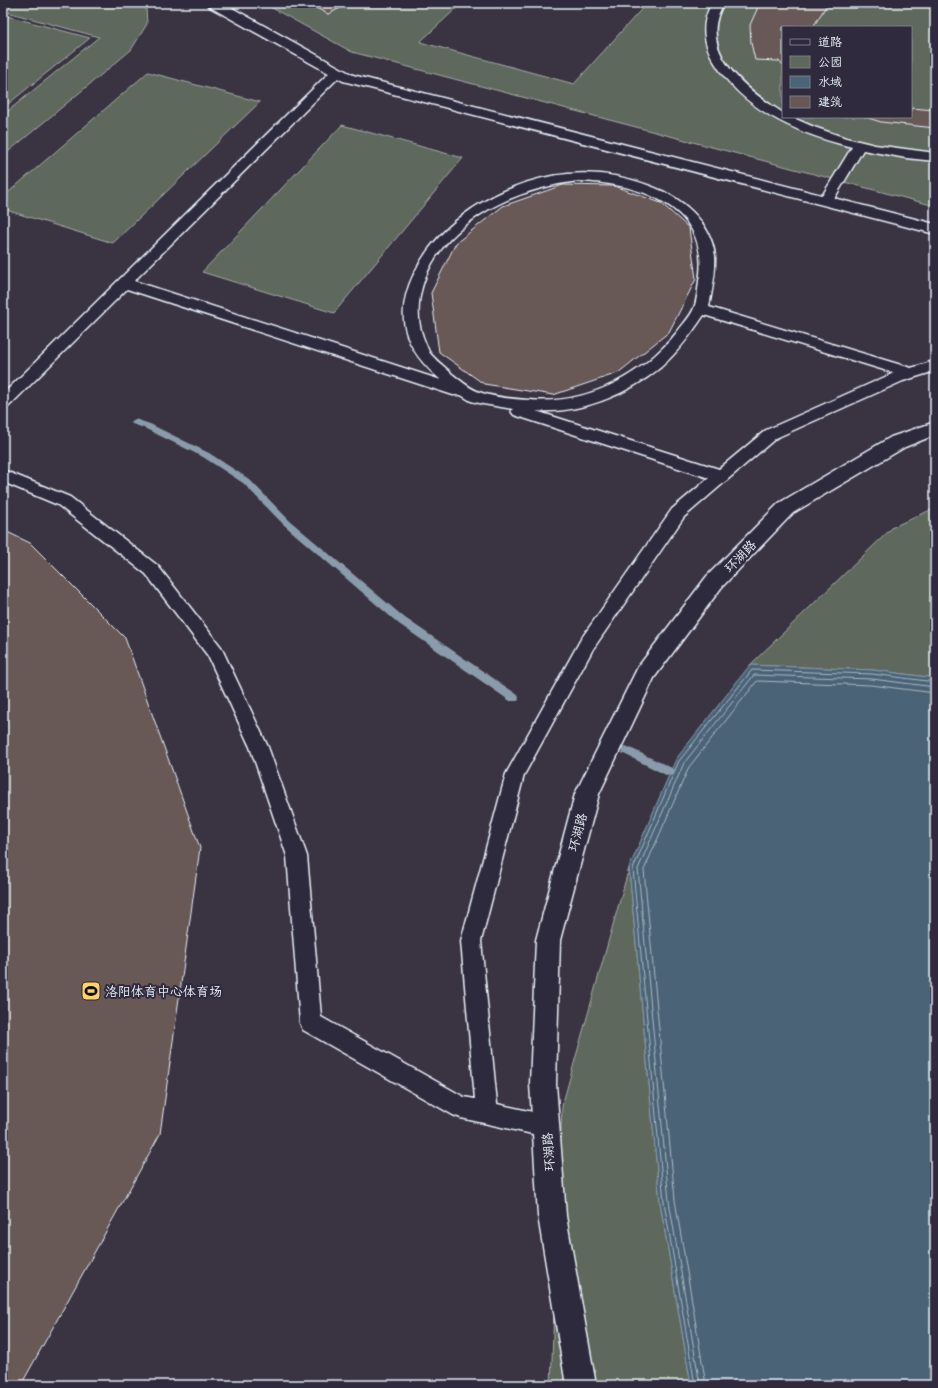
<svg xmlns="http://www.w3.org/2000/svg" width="938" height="1388" font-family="'Patrick Hand','LXGW WenKai TC',sans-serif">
  <rect width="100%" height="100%" fill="#3a3342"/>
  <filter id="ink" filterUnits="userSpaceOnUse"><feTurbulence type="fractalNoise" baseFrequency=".025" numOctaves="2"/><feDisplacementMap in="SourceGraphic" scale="8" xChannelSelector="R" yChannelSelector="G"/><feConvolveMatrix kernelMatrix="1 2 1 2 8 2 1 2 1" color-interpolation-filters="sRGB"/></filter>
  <g filter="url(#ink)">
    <path fill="#5f685b" stroke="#a4acaa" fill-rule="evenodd" d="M 3,3 L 142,3 L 146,8 L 147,24 L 131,50 L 3,156 L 3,115 L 99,37 L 3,11 Z
      M 263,3 L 307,3 L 328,14 L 350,3 L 462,3 L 420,42 L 574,84 L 647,3 L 935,3 L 935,206 L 352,52 ZM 783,27 L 911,27 L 911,117 L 783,117 Z
      M 3,15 L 90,38 L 3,108 Z
      M 148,72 L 260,102 L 113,243 L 3,209 L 3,197 Z
      M 342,125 L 463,158 L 334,313 L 202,272 Z
      M 935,508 L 935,678 L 873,670 L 750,665 L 893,527 Z
      M 629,868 L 660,1202 L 691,1385 L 551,1385 L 562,1106 Z"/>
    <path fill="#4c6477" stroke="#8a9cab" d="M 750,665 L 873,670 L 935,678 L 935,1385 L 691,1385 L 660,1202 L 629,868 L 676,759 Z"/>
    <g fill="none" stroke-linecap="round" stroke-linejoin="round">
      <path stroke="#aab9c4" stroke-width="1" d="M 695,1385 L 664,1202 L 633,869 L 679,761 L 752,670 L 872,674 L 935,682
        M 700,1385 L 669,1201 L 638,869 L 684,763 L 754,675 L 872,679 L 935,687
        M 706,1385 L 675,1200 L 644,870 L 689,767 L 757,681 L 871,685 L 935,693"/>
      <path fill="#8a9cab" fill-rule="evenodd" d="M 135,419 L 150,424 L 209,453 L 249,479 L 289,520 L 405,618 L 518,695 L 519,698 L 518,701 L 510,701 L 399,624 L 283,524 L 243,483 L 203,457 L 144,428 L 132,424 L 131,422 Z
        M 626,746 L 674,769 L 675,772 L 674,775 L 670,776 L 666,775 L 622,753 L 621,750 L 622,747 Z"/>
    </g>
    <path fill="#675856" stroke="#e8f1f8" d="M 307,3 L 350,3 L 328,14 Z
      M 745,3 L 828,3 L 813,27 L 783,27 L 783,66 L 779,61 L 755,60 L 751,43 L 750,25 L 758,7 L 744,4 Z
      M 911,108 L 935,110 L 935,128 L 881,122 L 865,117 L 911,117 Z
      M 563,185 L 614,186 L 661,203 L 689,228 L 696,279 L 669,332 L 618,373 L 553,395 L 484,384 L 439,352 L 431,293 L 456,243 L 503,206 Z
      M 3,530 L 30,543 L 125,638 L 200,848 L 160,1134 L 21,1385 L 3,1385 Z"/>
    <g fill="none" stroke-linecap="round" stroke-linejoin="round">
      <defs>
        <path id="lane" d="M 712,3 L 724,3 C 695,51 747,90 783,113 L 783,117 L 791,117 L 814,127 L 846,138 L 875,145 L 935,153 L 935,161 L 906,158 L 863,150 L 831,204 L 821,204 L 819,201 L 852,147 C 799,134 744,111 715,63 C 703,43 700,24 712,3 Z
          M 337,68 L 341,69 L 343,72 L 341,75 L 134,281 L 441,380 C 405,350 393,317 414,274 C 439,221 496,187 552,176 C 586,170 619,174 650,186 C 681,197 711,221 715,256 C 716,273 712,290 709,307 L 911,368 L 935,361 L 935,371 L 903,381 L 776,438 L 684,517 L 593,649 L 524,775 L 481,941 L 497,1104 L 546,1115 L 554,1118 L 557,1126 L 554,1134 L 546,1137 L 461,1118 L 453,1115 L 303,1030 L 300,1023 L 287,856 L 250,747 L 208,656 L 146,574 L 58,505 L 3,482 L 3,470 L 70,497 L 158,566 L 221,647 L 268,747 L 307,856 L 321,1017 L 464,1097 L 475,1099 L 461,941 L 506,774 L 581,639 L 672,509 L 709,478 L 514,415 L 511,411 L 513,409 L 483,404 L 471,401 L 461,395 L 453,395 L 127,289 L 8,407 L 3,408 L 3,394 L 333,69 ZM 578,181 C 639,183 712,206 699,281 C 698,290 697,301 694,308 C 691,316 683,324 678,331 C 642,376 588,405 529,400 C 514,399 497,398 482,393 C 471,390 461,381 452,374 C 445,367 435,360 429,352 C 427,347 425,342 423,337 C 411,303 425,265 450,239 C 484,204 531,187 578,181 ZM 704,315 L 894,373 L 766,430 L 719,469 L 536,411 C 580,414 627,395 661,367 C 678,352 692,333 704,315 Z"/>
        <path id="street" d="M 206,3 L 223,3 L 353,75 L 935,224 L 935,234 L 343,81 L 208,6 Z
          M 935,422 L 935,435 L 905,447 L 793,513 L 721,588 L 654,678 L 599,794 L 560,940 L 556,1084 L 566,1216 L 596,1385 L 566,1385 L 538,1216 L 530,1084 L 536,940 L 575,794 L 638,667 L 707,576 L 779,503 L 891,437 Z"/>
      </defs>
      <use href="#lane" stroke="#e8f1f8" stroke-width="3"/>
      <use href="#street" stroke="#e8f1f8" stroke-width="3"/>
      <use href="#lane" fill="#2f2a3d" fill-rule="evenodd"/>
      <use href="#street" fill="#2f2a3d" fill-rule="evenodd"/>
    </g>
  </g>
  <defs>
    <symbol id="stadium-square" viewBox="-11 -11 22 22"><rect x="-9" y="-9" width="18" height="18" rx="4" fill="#ffd166" stroke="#2f2a3d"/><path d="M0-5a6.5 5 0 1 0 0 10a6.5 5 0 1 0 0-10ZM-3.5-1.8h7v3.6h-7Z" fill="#111"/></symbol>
  </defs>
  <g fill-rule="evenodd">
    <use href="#stadium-square" x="80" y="980" width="22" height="22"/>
  </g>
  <g text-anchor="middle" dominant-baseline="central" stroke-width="4" stroke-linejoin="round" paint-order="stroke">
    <g font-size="13" fill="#e8f1f8" stroke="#2f2a3d">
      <text transform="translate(740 556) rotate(-46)">环湖路</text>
      <text transform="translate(577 832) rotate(-75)">环湖路</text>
      <text transform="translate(548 1152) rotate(-94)">环湖路</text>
    </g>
    <g font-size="13" fill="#e8f1f8" stroke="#2f2a3d" text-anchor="start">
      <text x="105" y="991">洛阳体育中心体育场</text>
    </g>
  </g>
  <rect width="938" height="1388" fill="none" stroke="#2f2a3d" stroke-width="16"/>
  <rect x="8" y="8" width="922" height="1372" fill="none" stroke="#e8f1f8" stroke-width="1.5" filter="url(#ink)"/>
  <rect x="782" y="26" width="130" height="92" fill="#2f2a3d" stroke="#797a88"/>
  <rect x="790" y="39" width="20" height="6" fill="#2f2a3d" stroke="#797a88"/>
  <text x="818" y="46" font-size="12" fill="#e8f1f8">道路</text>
  <rect x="790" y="56" width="20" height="12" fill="#5f685b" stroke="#797a88"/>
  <text x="818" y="66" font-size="12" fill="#e8f1f8">公园</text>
  <rect x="790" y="76" width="20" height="12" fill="#4c6477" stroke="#797a88"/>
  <text x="818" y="86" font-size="12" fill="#e8f1f8">水域</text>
  <rect x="790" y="96" width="20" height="12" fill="#675856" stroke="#797a88"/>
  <text x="818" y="106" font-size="12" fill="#e8f1f8">建筑</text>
</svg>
